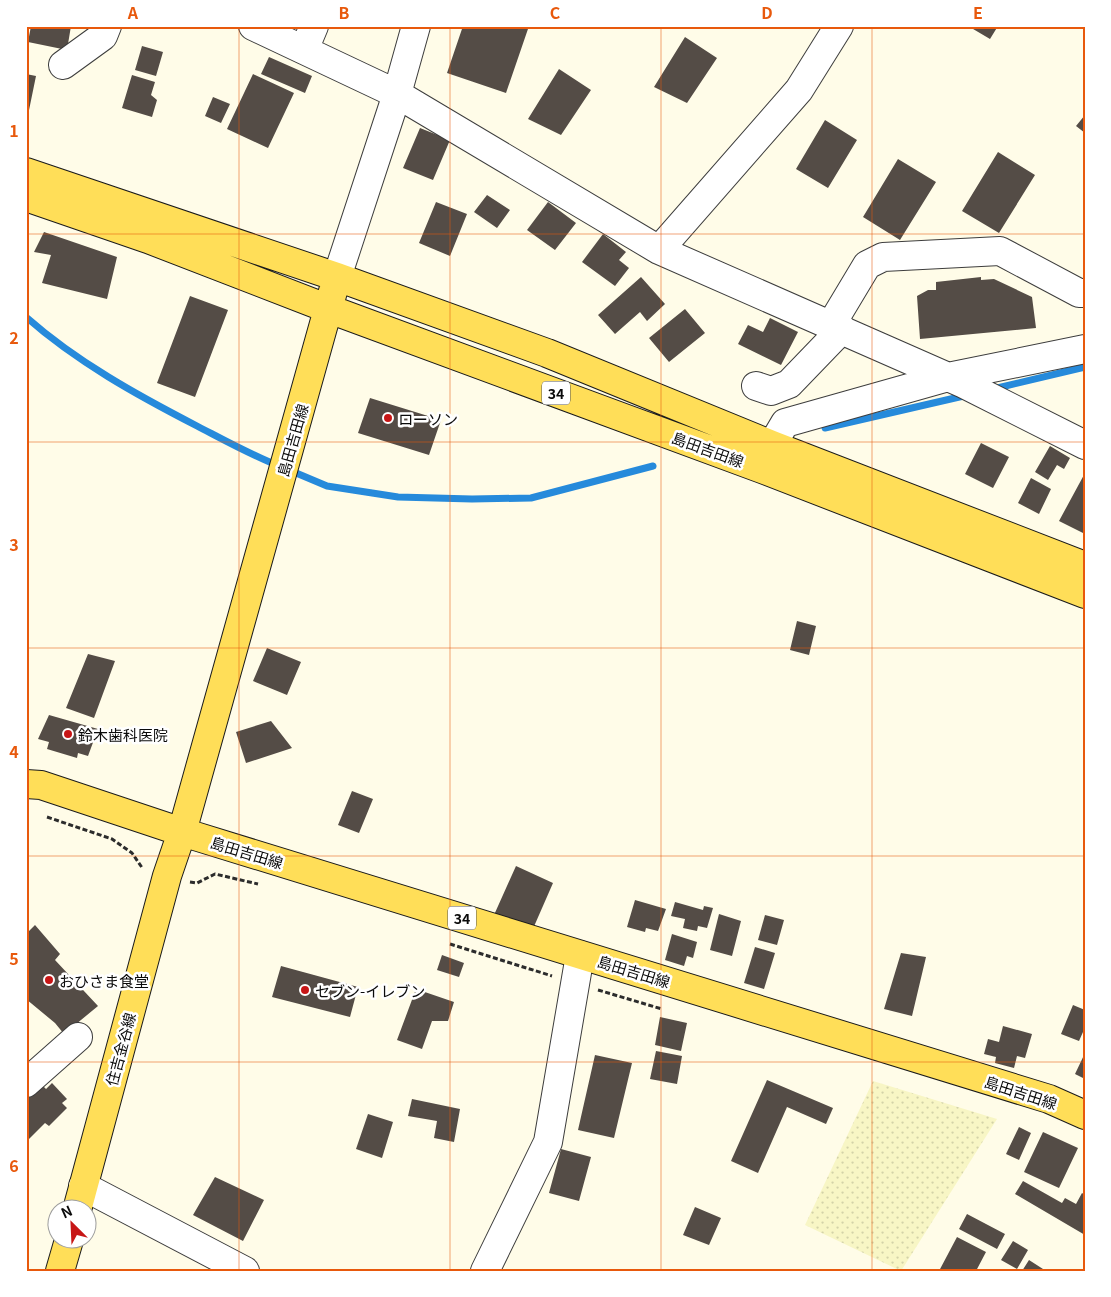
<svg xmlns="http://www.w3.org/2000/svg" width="1111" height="1297" font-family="Georgia,'Noto Sans JP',serif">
  <defs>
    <pattern id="farmland-dots" width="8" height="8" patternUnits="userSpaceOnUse" patternTransform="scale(1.25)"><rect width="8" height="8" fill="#f8f6c5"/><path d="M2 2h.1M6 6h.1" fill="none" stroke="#d3d2a8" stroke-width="1.8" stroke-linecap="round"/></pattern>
  </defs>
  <rect width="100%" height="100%" fill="#fffce8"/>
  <path fill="url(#farmland-dots)" d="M 873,1081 L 997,1119 L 901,1271 L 805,1225 Z"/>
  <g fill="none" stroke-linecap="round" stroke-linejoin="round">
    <path stroke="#268adb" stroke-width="7" d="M 26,317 C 77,362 137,395 197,426 C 224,440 251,455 279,466
      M 993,389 L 1085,367
      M 825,428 L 968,395
      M 289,470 L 327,486 L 398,497 L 472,499 L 531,498 L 653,466"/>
  </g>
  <path fill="#544c46" d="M 31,26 L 71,26 L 67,50 L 28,42 Z
    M 463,26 L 529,26 L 506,93 L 447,73 Z
    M 968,26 L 998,26 L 990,39 Z
    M 685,37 L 717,58 L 687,103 L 654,87 Z
    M 142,46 L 163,52 L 156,76 L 135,70 Z
    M 269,57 L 312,76 L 305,93 L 261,74 Z
    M 559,69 L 591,90 L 561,135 L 528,119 Z
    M 26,74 L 36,76 L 28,115 L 26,114 Z
    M 253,74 L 294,93 L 268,148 L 227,129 Z
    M 132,75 L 155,82 L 151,95 L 157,100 L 152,117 L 122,108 Z
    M 213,97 L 230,104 L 221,123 L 205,116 Z
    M 1085,115 L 1085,133 L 1076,126 Z
    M 825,120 L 857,140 L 828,188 L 796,169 Z
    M 420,128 L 450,140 L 433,180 L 403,168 Z
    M 998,152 L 1035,175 L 999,233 L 962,211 Z
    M 898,159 L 936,182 L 900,240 L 863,217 Z
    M 487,195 L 510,210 L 497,228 L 474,212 Z
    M 436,202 L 467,214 L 450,256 L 419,243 Z
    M 548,202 L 576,223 L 555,250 L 527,230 Z
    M 44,232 L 117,257 L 107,299 L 42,283 L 51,255 L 34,252 Z
    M 603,234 L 626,252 L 619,260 L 629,268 L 615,286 L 582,262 Z
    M 641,277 L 665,304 L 647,321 L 640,312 L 615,334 L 598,315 Z
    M 981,277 L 981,280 L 994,279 L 1032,297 L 1036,328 L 920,339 L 917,296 L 928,290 L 936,290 L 936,282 Z
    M 190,296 L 228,310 L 195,397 L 157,383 Z
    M 685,309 L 705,333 L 669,362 L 649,338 Z
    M 770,318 L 798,332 L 781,365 L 738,344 L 748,325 L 763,332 Z
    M 370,398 L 441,420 L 429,455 L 358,433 Z
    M 981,443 L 1009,457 L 993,488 L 965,474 Z
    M 1050,446 L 1070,458 L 1064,469 L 1057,465 L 1048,480 L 1035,472 Z
    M 1085,473 L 1085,530 L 1083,533 L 1059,521 Z
    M 1031,478 L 1051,489 L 1039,514 L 1018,503 Z
    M 797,621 L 816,626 L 809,655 L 790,650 Z
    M 267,648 L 301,662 L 287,695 L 253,681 Z
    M 88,654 L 115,661 L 94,718 L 66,708 Z
    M 49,715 L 98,729 L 88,756 L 78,753 L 77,758 L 47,749 L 49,742 L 38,739 Z
    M 271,721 L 292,748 L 246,763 L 236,732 Z
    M 352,791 L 373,799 L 359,833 L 338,825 Z
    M 516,866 L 553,883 L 532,931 L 494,915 Z
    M 635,900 L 666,909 L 658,931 L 646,928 L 645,932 L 627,927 Z
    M 675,902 L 703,910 L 704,906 L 713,908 L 707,928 L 698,926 L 697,931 L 683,928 L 685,919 L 671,916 Z
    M 719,914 L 741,921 L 732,956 L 710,950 Z
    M 765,915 L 784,920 L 777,945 L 758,940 Z
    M 35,925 L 60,954 L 55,960 L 98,1006 L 64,1034 L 55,1023 L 26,999 L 26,934 Z
    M 672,934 L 697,942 L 693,958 L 687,956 L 684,966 L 665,960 Z
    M 755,947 L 775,953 L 764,989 L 744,983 Z
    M 901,953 L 926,957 L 912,1016 L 884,1009 Z
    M 442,955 L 464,963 L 459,977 L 437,970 Z
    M 281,966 L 358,987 L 350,1017 L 272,997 Z
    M 416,989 L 454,1002 L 448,1021 L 432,1021 L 422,1049 L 397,1040 Z
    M 1073,1005 L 1085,1010 L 1085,1033 L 1083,1032 L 1079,1041 L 1061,1034 Z
    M 660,1017 L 687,1023 L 681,1051 L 655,1045 Z
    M 1003,1026 L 1032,1034 L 1025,1058 L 1017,1056 L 1014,1068 L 995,1063 L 996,1057 L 984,1054 L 988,1039 L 999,1042 Z
    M 656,1051 L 682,1056 L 677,1084 L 650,1079 Z
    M 1085,1053 L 1085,1079 L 1075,1074 Z
    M 595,1055 L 632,1063 L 614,1138 L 578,1130 Z
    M 767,1080 L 833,1108 L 826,1124 L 787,1107 L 758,1173 L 731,1161 Z
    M 52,1083 L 67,1099 L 62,1103 L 67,1108 L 49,1126 L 45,1123 L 28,1140 L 26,1100 L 42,1085 L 46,1089 Z
    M 412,1099 L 460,1109 L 454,1142 L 434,1138 L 437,1121 L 408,1116 Z
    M 368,1114 L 393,1122 L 382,1158 L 356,1149 Z
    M 1019,1127 L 1031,1133 L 1019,1160 L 1006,1154 Z
    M 1043,1132 L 1078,1148 L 1059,1188 L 1024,1172 Z
    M 561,1149 L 591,1157 L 579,1201 L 549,1193 Z
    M 215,1177 L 264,1200 L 243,1241 L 193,1215 Z
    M 1023,1181 L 1062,1203 L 1065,1198 L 1076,1204 L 1082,1193 L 1085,1195 L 1085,1235 L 1015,1194 Z
    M 695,1207 L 721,1218 L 709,1245 L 683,1235 Z
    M 967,1214 L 1005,1234 L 997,1249 L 959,1229 Z
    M 957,1237 L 986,1252 L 976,1271 L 939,1271 Z
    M 1013,1241 L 1028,1250 L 1017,1269 L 1001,1260 Z
    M 1029,1260 L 1043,1269 L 1042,1271 L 1022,1271 Z"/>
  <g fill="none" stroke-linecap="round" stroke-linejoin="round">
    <defs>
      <path id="minor" d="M 253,26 L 397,94 L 659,250 L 964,384 L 1085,445
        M 304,50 L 314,26
        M 63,65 L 103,36 L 107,26
        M 659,250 L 799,90 L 839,26
        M 337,277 L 397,94 L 416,26
        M 831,325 L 867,265 L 883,257 L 1000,251 L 1079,293 L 1085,293
        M 756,386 L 771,391 L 789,384 L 842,329
        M 772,445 L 785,423 L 948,377 L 1085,349
        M 26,1083 L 78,1037
        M 83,1186 L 245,1271
        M 485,1271 L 548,1142 L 580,955"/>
      <path id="major" d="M 26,172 L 337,277 L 547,353 L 772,445 L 1085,566
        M 26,197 L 148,239 L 329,309 L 762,469 L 1085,594
        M 337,277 L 182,832 L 1049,1099 L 1085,1115
        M 26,784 L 41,785 L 182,832 L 167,876 L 77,1210
        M 60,1271 L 69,1240"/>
    </defs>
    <use href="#minor" stroke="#3d3d3d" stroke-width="30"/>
    <use href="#major" stroke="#1b1b1b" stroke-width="30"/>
    <path stroke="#2c2c2c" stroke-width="3" stroke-dasharray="5 2.5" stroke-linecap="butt" d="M 47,817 L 112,839 L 132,853 L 143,869
      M 190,882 L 197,883 L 215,874 L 258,884
      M 450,944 L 552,976
      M 598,990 L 662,1009"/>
    <use href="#minor" stroke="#fff" stroke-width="28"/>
    <use href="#major" stroke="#ffde58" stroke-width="28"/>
  </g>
  <path fill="none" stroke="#e8590c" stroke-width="1" stroke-opacity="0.55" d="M 239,26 L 239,1271M 450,26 L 450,1271M 661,26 L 661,1271M 872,26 L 872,1271M 26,234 L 1085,234M 26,442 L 1085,442M 26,648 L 1085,648M 26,856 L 1085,856M 26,1062 L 1085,1062"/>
  <g fill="#c71616" stroke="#fff" stroke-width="2">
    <circle cx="388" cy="418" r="5"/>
    <circle cx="68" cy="734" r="5"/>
    <circle cx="49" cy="980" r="5"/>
    <circle cx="305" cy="990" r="5"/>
  </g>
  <g text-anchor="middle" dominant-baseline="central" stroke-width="5" stroke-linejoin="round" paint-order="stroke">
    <g fill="#fff" stroke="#545454" stroke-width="1">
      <rect x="542" y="381.5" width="28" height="23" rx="4"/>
      <rect x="448" y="906.5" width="28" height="23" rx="4"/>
    </g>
    <g font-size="14" font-weight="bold" fill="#0a0a0a">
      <text x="556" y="393">34</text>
      <text x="462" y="918">34</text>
    </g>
    <g font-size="15" fill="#0a0a0a" stroke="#fff" text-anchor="start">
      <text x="398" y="418">ローソン</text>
      <text x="78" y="734">鈴木歯科医院</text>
      <text x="59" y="980">おひさま食堂</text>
      <text x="315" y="990">セブン-イレブン</text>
    </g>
    <g font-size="15" fill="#0a0a0a" stroke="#fff">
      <text transform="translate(292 440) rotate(-74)">島田吉田線</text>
      <text transform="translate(708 449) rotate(20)">島田吉田線</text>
      <text transform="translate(247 852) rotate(17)">島田吉田線</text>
      <text transform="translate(634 971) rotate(17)">島田吉田線</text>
      <text transform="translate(120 1049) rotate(-75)">住吉金谷線</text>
      <text transform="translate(1021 1092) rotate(18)">島田吉田線</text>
    </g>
  </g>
  <rect width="1111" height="1297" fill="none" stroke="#ffffff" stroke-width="55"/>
  <g transform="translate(72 1224) rotate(336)"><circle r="24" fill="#ffffff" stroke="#9d9d9d"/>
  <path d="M0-4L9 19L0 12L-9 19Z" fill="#c71616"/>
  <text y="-8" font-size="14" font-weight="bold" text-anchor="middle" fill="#0a0a0a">N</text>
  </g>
  <rect x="28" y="28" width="1056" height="1242" fill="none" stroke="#e8590c" stroke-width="2"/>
  <g font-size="16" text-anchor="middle" font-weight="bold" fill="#e8590c">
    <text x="133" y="19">A</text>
    <text x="344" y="19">B</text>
    <text x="555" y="19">C</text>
    <text x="767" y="19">D</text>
    <text x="978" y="19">E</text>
    <text x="14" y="137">1</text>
    <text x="14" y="344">2</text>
    <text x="14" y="551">3</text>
    <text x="14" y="758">4</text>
    <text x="14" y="965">5</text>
    <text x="14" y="1172">6</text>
  </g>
</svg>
